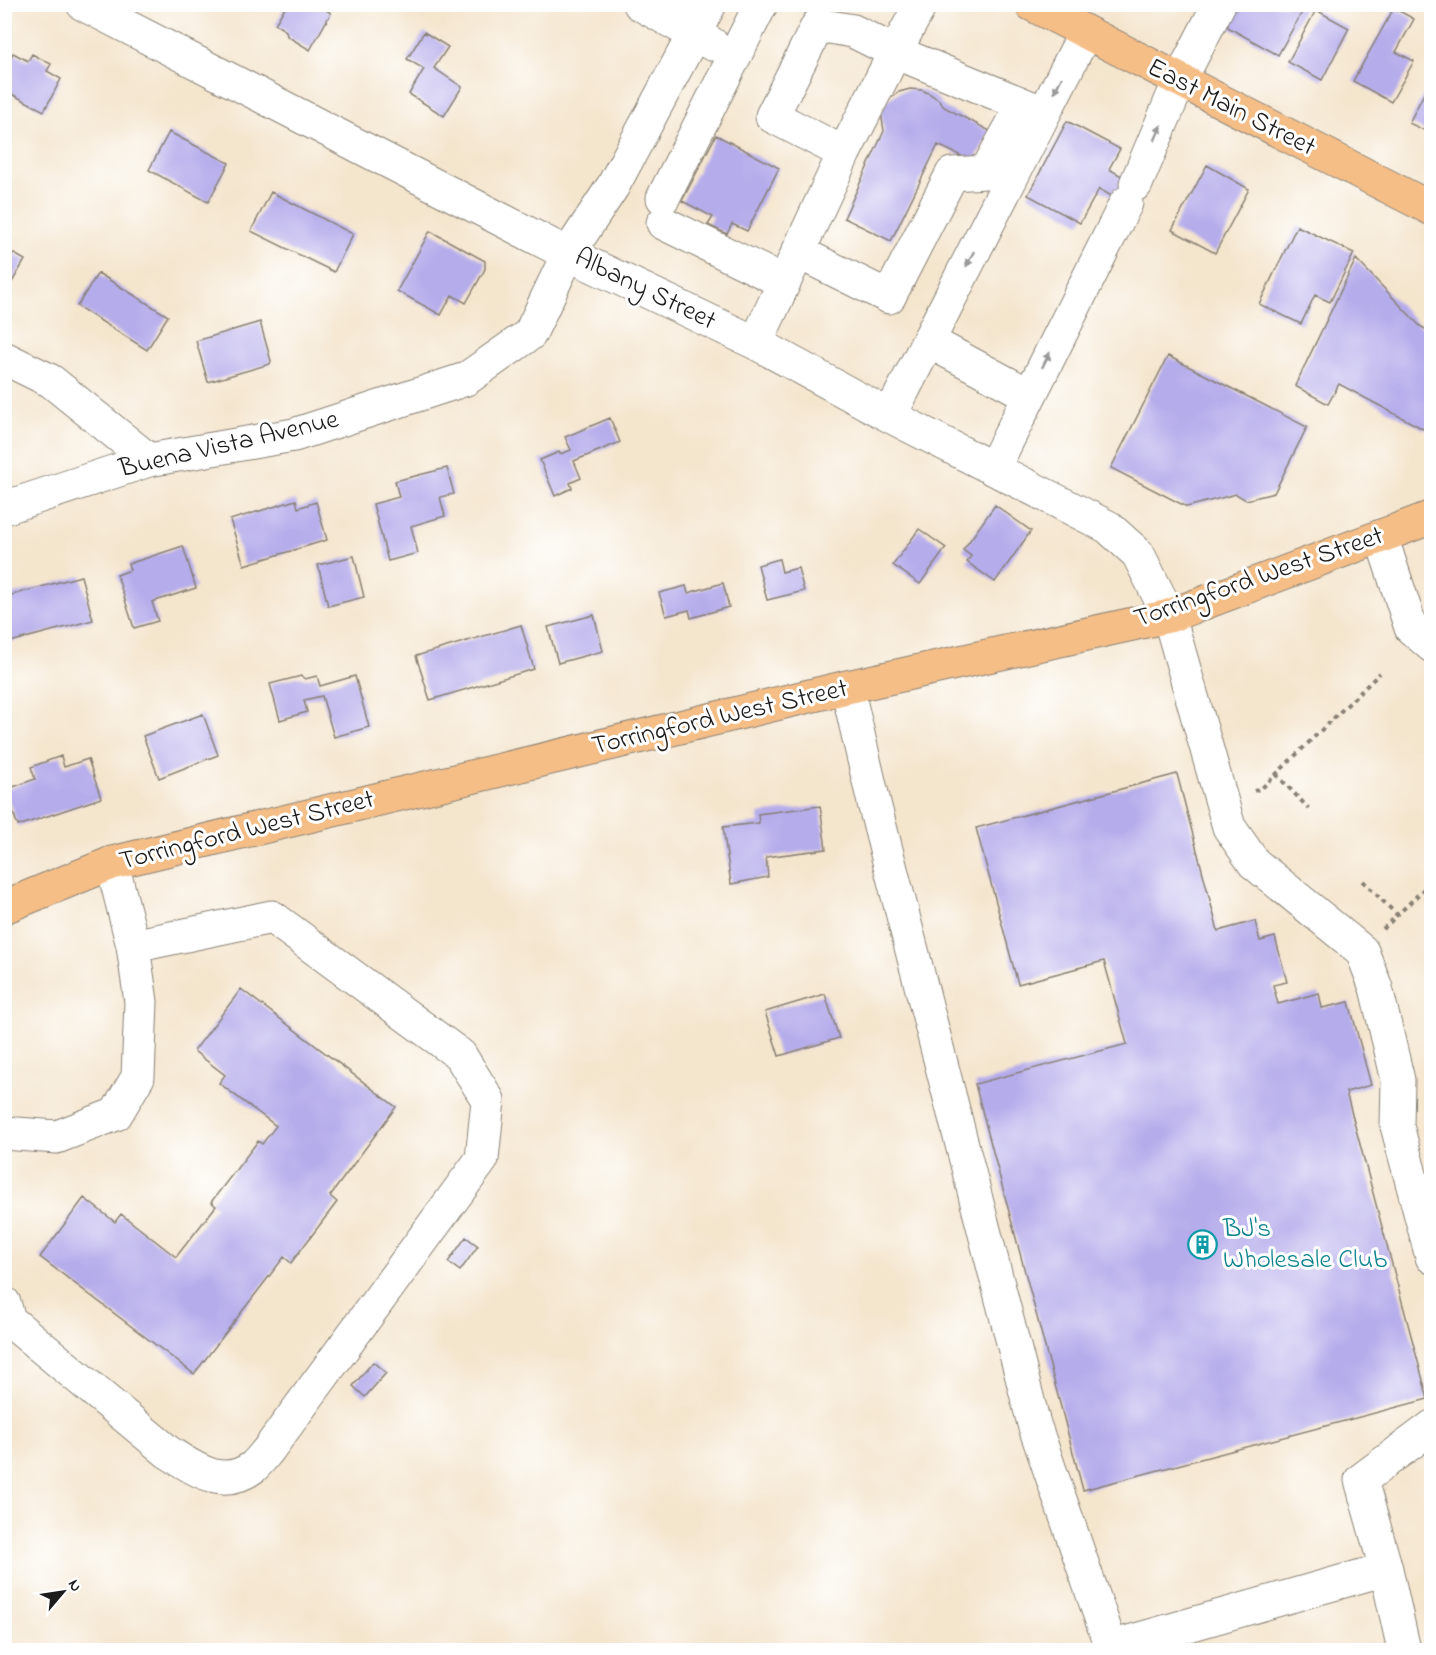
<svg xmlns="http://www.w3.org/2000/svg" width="1436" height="1655" font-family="'Indie Flower',sans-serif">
  <rect width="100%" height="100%" fill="#fff"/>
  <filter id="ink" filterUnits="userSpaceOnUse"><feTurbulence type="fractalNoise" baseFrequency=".0167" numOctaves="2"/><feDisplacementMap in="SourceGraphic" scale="12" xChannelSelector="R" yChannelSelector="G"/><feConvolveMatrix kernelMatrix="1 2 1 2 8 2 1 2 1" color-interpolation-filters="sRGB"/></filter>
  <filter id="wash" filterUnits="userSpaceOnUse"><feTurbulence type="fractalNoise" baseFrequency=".008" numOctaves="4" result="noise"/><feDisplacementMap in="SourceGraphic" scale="24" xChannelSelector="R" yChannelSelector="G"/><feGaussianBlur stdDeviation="1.35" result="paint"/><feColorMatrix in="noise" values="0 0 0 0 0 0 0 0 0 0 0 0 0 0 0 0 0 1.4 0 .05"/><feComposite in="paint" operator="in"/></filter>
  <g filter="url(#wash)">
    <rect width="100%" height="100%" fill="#f4e5cd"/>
    <g id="blocks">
      <path fill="#b5aceb" d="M 287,4 L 316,4 L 331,13 L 310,50 L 287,36 L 286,31 L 275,24 Z
        M 1231,5 L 1306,5 L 1278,55 L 1229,28 L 1224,17 Z
        M 1394,8 L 1414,19 L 1396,52 L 1414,61 L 1391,102 L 1353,81 Z
        M 1316,10 L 1349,28 L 1322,80 L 1288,62 Z
        M 424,32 L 448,47 L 434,68 L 462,87 L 444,116 L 409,94 L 424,69 L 407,59 Z
        M 13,53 L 28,61 L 32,54 L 51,64 L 47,71 L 61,79 L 44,111 L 4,90 L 4,68 Z
        M 1432,78 L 1432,134 L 1409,123 Z
        M 910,89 L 922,90 L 930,94 L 939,100 L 944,107 L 990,131 L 974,162 L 938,145 L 891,241 L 844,218 L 884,131 L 881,112 L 886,101 L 899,92 Z
        M 1067,121 L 1120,149 L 1109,169 L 1139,186 L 1128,205 L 1099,189 L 1080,223 L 1028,195 Z
        M 169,132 L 229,163 L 208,202 L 149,170 Z
        M 716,135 L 779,168 L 747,231 L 732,224 L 727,234 L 708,225 L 713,217 L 682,201 Z
        M 1207,165 L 1249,189 L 1215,253 L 1172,230 Z
        M 271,192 L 353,234 L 334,272 L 251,231 Z
        M 1297,226 L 1354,253 L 1330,302 L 1315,295 L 1301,324 L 1259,304 Z
        M 430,231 L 485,261 L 485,269 L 466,303 L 452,295 L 441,315 L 397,291 Z
        M 4,248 L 25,260 L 4,296 Z
        M 1356,259 L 1420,326 L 1432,333 L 1432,418 L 1425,430 L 1339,384 L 1328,404 L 1295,386 Z
        M 98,273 L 168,316 L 147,350 L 77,306 Z
        M 260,322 L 271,361 L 270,364 L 208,382 L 196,341 Z
        M 1168,356 L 1307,427 L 1274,493 L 1246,500 L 1236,494 L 1187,507 L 1111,468 Z
        M 610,418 L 620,442 L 574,461 L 581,478 L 570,483 L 572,488 L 555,496 L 540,460 L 559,452 L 560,454 L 571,450 L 565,437 Z
        M 447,468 L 454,494 L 440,497 L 445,516 L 411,526 L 418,553 L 388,561 L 373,504 L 399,497 L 395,481 Z
        M 296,500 L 298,508 L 316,502 L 327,540 L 244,565 L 230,520 Z
        M 995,505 L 1031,531 L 995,582 L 967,562 L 971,556 L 963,550 Z
        M 919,529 L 946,548 L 920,584 L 893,565 Z
        M 183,546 L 196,588 L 152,602 L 158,621 L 134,628 L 117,575 L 130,570 L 128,564 Z
        M 354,556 L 364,597 L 328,606 L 318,565 Z
        M 779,559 L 782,572 L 798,568 L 804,591 L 767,600 L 758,565 Z
        M 81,576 L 93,620 L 10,642 L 4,623 L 4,597 Z
        M 723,583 L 729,607 L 691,618 L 689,610 L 666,616 L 659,593 L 686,586 L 688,593 Z
        M 594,615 L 603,651 L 558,663 L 548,627 Z
        M 521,625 L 534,669 L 430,700 L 416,656 Z
        M 301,676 L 305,679 L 317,676 L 320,686 L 355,676 L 369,727 L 334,737 L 322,696 L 304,700 L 307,712 L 280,720 L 270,684 Z
        M 203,714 L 218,755 L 159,778 L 143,736 Z
        M 61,756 L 64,767 L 88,759 L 101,798 L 18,826 L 5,790 L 35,779 L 31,767 Z
        M 1177,774 L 1218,931 L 1255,921 L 1260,941 L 1275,937 L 1287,982 L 1273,985 L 1278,1004 L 1319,993 L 1322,1008 L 1349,1002 L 1371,1085 L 1346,1092 L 1428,1399 L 1083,1490 L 975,1084 L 1127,1044 L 1104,961 L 1018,984 L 976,828 Z
        M 820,806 L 826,849 L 766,857 L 768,877 L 731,884 L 723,827 L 759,823 L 758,814 Z
        M 241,989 L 396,1107 L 330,1196 L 337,1202 L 291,1263 L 284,1257 L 194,1374 L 40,1257 L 84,1198 L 115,1222 L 121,1214 L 176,1257 L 216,1206 L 211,1202 L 258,1141 L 262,1144 L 276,1126 L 219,1083 L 225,1075 L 194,1051 Z
        M 825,994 L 839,1038 L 779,1056 L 765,1012 Z
        M 466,1237 L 478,1246 L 460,1271 L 448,1262 Z
        M 373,1362 L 386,1373 L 365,1397 L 353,1386 Z"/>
    </g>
  </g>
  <g filter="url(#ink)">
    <use href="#blocks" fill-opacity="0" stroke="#888074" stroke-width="1.5"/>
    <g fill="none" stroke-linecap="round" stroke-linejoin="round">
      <defs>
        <path id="minor" d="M 83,4 L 568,254 L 756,343 L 890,416 L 1108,527 L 1138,554 L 1169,616 L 1229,827 L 1254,863 L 1362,951 L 1376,988 L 1398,1080 L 1397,1126 L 1432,1257
          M 640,4 L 712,44
          M 844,153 L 772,116 L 818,25 L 853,31 L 895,52 L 921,4
          M 1136,184 L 1179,82 L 1219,4
          M 663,198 L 761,4
          M 663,223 L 784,282
          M 798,252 L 889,297 L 952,174 L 986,172 L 1023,105
          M 928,341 L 1029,395
          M 756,343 L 844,153 L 895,52 L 1044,113
          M 4,358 L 51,381 L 149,460
          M 890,416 L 1085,33
          M 993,469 L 1126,203
          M 4,508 L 149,460 L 294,435 L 466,379 L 530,334 L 568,254 L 613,186 L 710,4
          M 1381,536 L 1411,628 L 1432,646
          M 847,687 L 875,807 L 1034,1424 L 1111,1647 L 1386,1569 L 1361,1480 L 1432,1427
          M 4,1133 L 57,1137 L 116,1114 L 138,1077 L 141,1002 L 133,946
          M 4,1303 L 9,1320 L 168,1452 C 195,1469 223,1490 253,1467 C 259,1462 264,1455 269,1449 L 482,1159 L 488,1100 L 460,1055 L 272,917 L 133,946 L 112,863
          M 1386,1569 L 1404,1650"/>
        <path id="major" d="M 4,907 L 112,863 L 847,687 L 1169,616 L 1432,517"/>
        <path id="highway" d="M 1031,4 L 1432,209"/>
      </defs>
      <use href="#minor" stroke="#888074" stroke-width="35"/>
      <use href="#major" stroke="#888074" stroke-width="35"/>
      <use href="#highway" stroke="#888074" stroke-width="35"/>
      <path stroke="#888074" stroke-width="4" stroke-dasharray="4.5 4.5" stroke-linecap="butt" d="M 1276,774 L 1309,809
        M 1254,791 L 1262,788 L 1380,673
        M 1363,881 L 1397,915
        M 1383,929 L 1432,881"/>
      <use href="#minor" stroke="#fff" stroke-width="33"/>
      <use href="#major" stroke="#f6be87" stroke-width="33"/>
      <use href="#highway" stroke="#f6be87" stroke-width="33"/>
    </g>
    <defs><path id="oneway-solid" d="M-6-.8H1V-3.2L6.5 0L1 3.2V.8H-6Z" transform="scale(1.5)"/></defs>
    <g fill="#999">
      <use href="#oneway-solid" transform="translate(1058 85) rotate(117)"/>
      <use href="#oneway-solid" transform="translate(1158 133) rotate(-67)"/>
      <use href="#oneway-solid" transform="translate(970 259) rotate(117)"/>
      <use href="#oneway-solid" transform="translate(1046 360) rotate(-63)"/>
    </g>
  </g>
  <defs>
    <symbol id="building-ring" viewBox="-11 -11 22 22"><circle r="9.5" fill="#fff" stroke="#0f9aa8" stroke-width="1.5"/><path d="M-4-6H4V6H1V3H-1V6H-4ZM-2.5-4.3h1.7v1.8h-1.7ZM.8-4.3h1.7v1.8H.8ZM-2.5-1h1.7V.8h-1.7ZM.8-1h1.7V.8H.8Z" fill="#0f9aa8"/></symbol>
  </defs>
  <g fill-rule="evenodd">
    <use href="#building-ring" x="1186" y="1228" width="33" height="33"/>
  </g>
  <g text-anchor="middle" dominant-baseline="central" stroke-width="6" stroke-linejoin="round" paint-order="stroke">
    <g font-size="27" fill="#1c1c1c" stroke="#fff">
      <text transform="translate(1231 108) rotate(27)">East Main Street</text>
      <text transform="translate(645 290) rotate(26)">Albany Street</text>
      <text transform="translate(229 445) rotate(-13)">Buena Vista Avenue</text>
      <text transform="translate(1259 578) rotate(-19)">Torringford West Street</text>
      <text transform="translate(720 718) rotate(-13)">Torringford West Street</text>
      <text transform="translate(247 831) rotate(-14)">Torringford West Street</text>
    </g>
    <g font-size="27" fill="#0d838f" stroke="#fff" text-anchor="start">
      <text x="1223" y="1229">BJ's<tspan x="1223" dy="31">Wholesale Club</tspan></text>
    </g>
  </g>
  <rect width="1436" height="1655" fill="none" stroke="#fff" stroke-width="24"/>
  <g transform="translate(63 1592) rotate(61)" stroke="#ffffff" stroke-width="4.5" paint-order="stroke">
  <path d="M0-4.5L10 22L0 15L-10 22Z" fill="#1c1c1c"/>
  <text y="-9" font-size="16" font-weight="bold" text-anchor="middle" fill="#1c1c1c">N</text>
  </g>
</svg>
